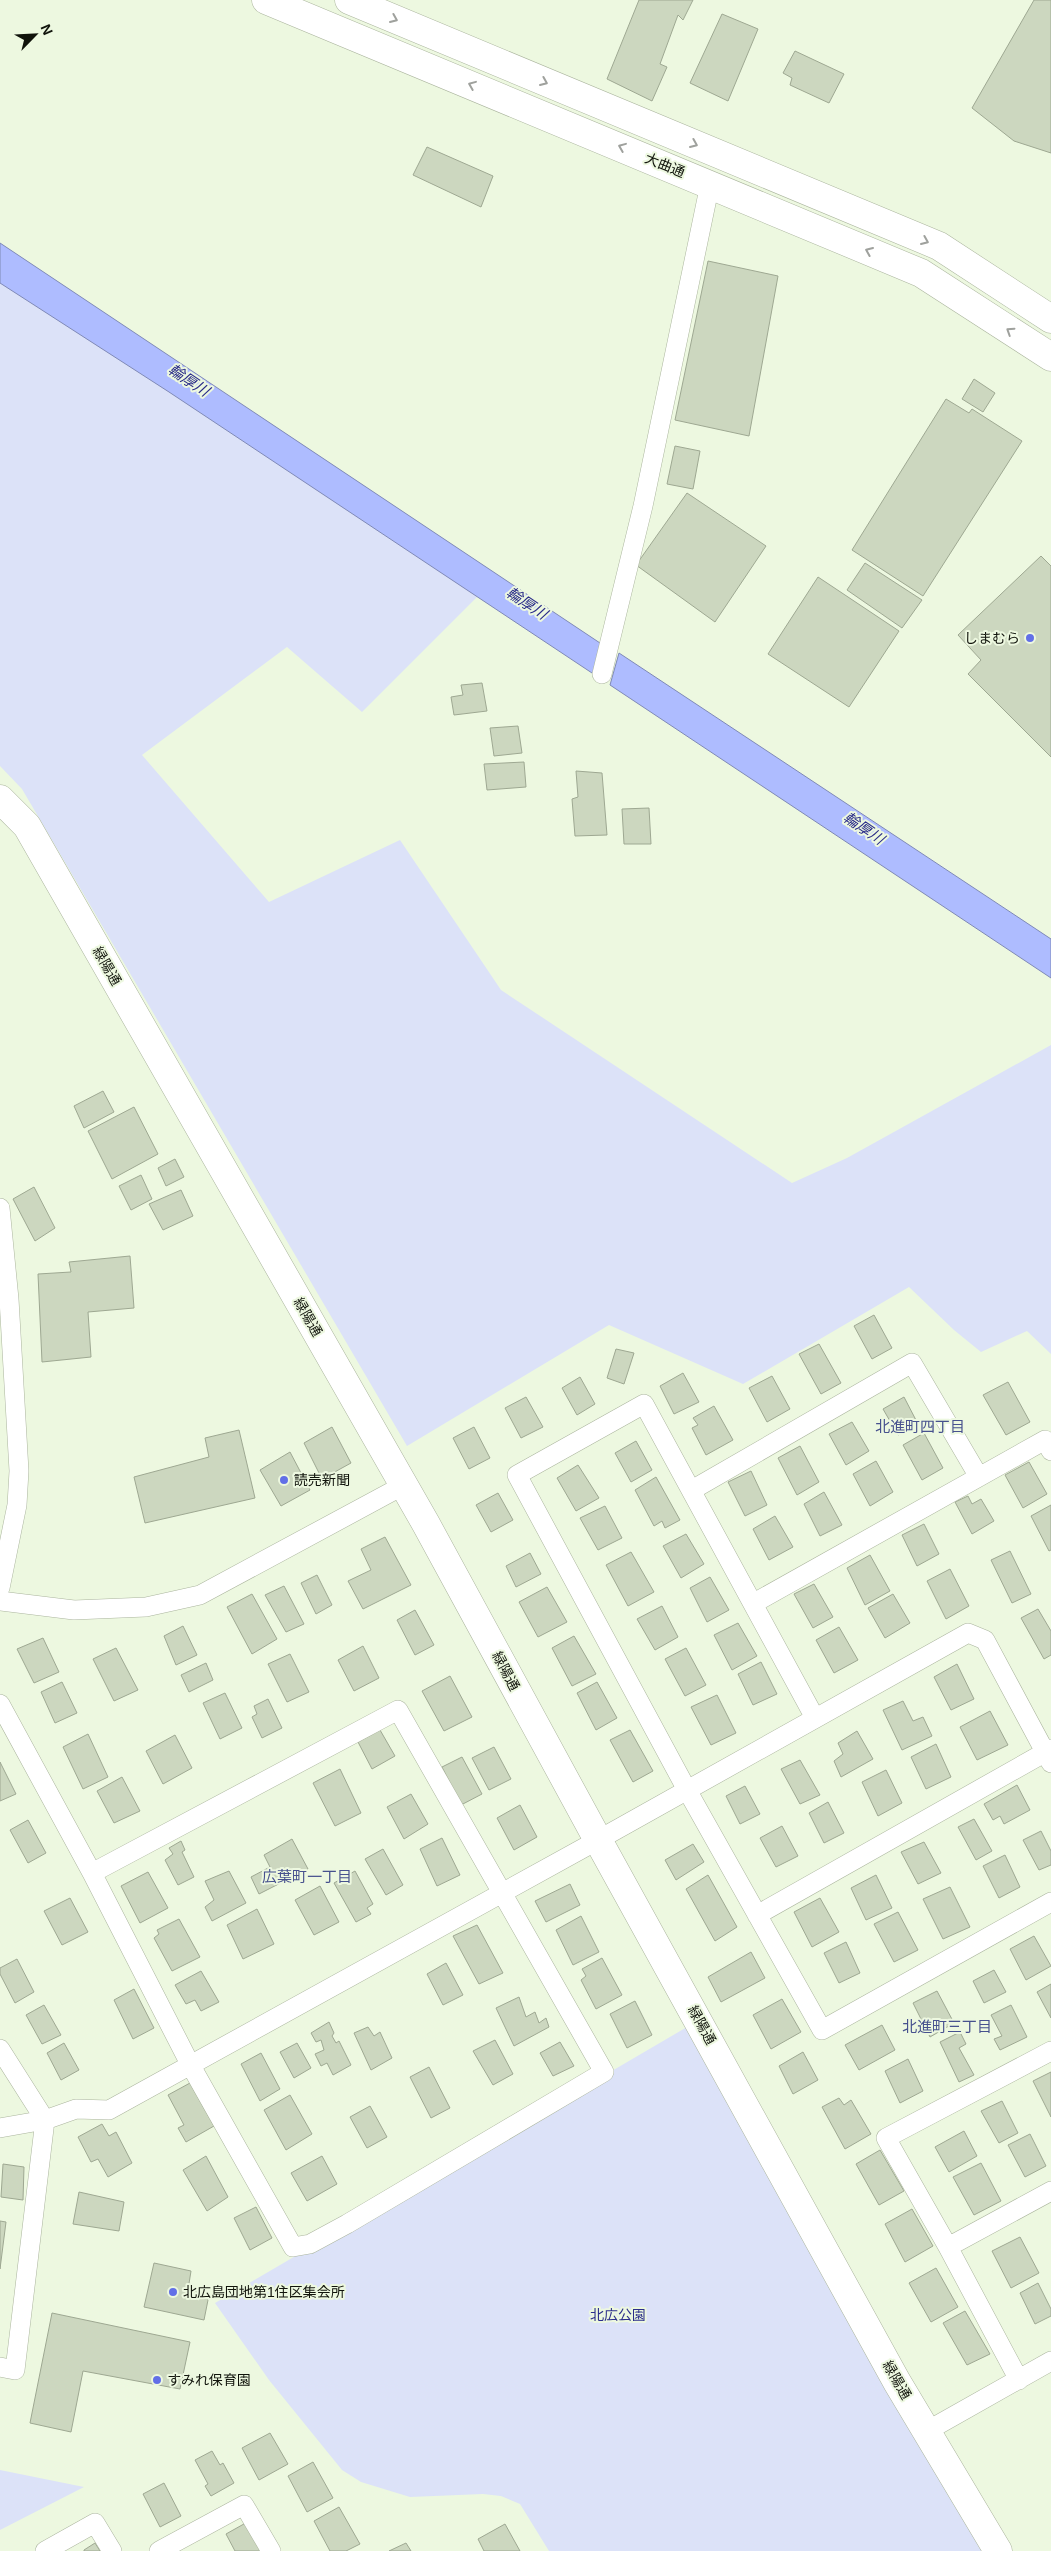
<svg xmlns="http://www.w3.org/2000/svg" width="1051" height="2551" font-family="Helvetica,'Noto Sans JP',sans-serif">
  <rect width="100%" height="100%" fill="#edf8e0"/>
  <path fill="#dce2f8" d="M 0,271 L 483,591 L 362,712 L 287,647 L 142,755 L 269,902 L 400,840 L 501,990 L 792,1183 L 847,1158 L 1051,1045 L 1051,1354 L 1027,1331 L 981,1352 L 954,1330 L 909,1287 L 743,1384 L 609,1325 L 407,1446 L 22,789 L 0,766 Z
    M 699,2020 L 998,2551 L 549,2551 L 520,2504 L 501,2496 L 483,2494 L 410,2497 L 361,2482 L 342,2470 L 269,2380 L 215,2303 Z
    M 0,2470 L 84,2487 L 0,2530 Z"/>
  <path fill="#aebcff" stroke="#7f89b6" d="M 0,243 L 603,645 L 595,675 L 169,392 L 0,283 Z
    M 619,653 L 1051,939 L 1051,978 L 610,685 Z"/>
  <path fill="#ccd7bf" stroke="#9ea892" d="M 639,0 L 693,0 L 683,20 L 678,15 L 660,64 L 667,67 L 652,101 L 607,79 Z
    M 1034,0 L 1051,0 L 1051,153 L 1014,141 L 972,108 Z
    M 722,14 L 758,29 L 728,101 L 690,83 Z
    M 795,51 L 844,74 L 829,103 L 790,85 L 792,78 L 783,73 Z
    M 427,147 L 493,176 L 481,207 L 413,175 Z
    M 708,261 L 778,276 L 749,436 L 675,420 Z
    M 974,379 L 995,393 L 983,412 L 962,399 Z
    M 946,399 L 969,413 L 972,409 L 1022,441 L 923,596 L 852,550 Z
    M 675,446 L 700,451 L 693,489 L 667,484 Z
    M 687,493 L 766,546 L 715,622 L 636,565 Z
    M 1041,556 L 1051,566 L 1051,757 L 968,674 L 981,660 L 958,635 Z
    M 865,563 L 922,600 L 902,628 L 847,590 Z
    M 818,577 L 899,631 L 849,707 L 768,654 Z
    M 482,683 L 487,711 L 454,715 L 451,697 L 463,695 L 461,685 Z
    M 518,726 L 522,753 L 494,756 L 490,728 Z
    M 524,762 L 526,787 L 487,790 L 484,764 Z
    M 576,771 L 602,773 L 607,835 L 575,836 L 572,799 L 578,797 Z
    M 649,808 L 651,844 L 624,844 L 622,809 Z
    M 103,1091 L 114,1112 L 84,1128 L 74,1106 Z
    M 134,1107 L 158,1154 L 112,1179 L 88,1131 Z
    M 175,1159 L 184,1177 L 166,1186 L 158,1168 Z
    M 141,1175 L 152,1199 L 131,1210 L 119,1186 Z
    M 34,1187 L 55,1228 L 35,1241 L 13,1199 Z
    M 181,1190 L 193,1216 L 163,1230 L 149,1204 Z
    M 130,1256 L 134,1308 L 88,1312 L 91,1357 L 42,1362 L 38,1274 L 71,1272 L 69,1262 Z
    M 874,1315 L 892,1348 L 872,1359 L 854,1326 Z
    M 819,1344 L 841,1383 L 821,1394 L 799,1354 Z
    M 616,1349 L 634,1353 L 624,1384 L 607,1378 Z
    M 683,1373 L 699,1402 L 674,1414 L 660,1386 Z
    M 772,1376 L 790,1409 L 767,1422 L 749,1388 Z
    M 580,1377 L 595,1404 L 577,1415 L 562,1388 Z
    M 1008,1382 L 1030,1422 L 1006,1435 L 983,1395 Z
    M 526,1397 L 543,1427 L 521,1438 L 505,1408 Z
    M 904,1397 L 918,1424 L 898,1435 L 883,1409 Z
    M 714,1406 L 733,1440 L 706,1455 L 692,1428 L 698,1425 L 693,1418 Z
    M 852,1422 L 869,1451 L 846,1465 L 829,1434 Z
    M 332,1427 L 351,1463 L 322,1479 L 304,1443 Z
    M 474,1427 L 490,1458 L 469,1469 L 453,1438 Z
    M 239,1430 L 255,1498 L 145,1523 L 134,1477 L 209,1457 L 205,1438 Z
    M 924,1433 L 943,1468 L 922,1480 L 903,1445 Z
    M 636,1441 L 652,1470 L 631,1482 L 615,1453 Z
    M 800,1446 L 819,1482 L 797,1495 L 778,1458 Z
    M 290,1452 L 310,1490 L 281,1506 L 260,1470 Z
    M 876,1461 L 893,1492 L 870,1506 L 853,1474 Z
    M 1029,1462 L 1047,1494 L 1023,1508 L 1005,1475 Z
    M 578,1465 L 599,1498 L 576,1511 L 557,1478 Z
    M 751,1471 L 767,1505 L 745,1516 L 728,1482 Z
    M 656,1477 L 680,1520 L 665,1528 L 662,1521 L 654,1526 L 635,1490 Z
    M 824,1492 L 842,1525 L 820,1536 L 804,1504 Z
    M 498,1493 L 513,1520 L 491,1532 L 476,1505 Z
    M 968,1496 L 972,1504 L 981,1499 L 994,1521 L 972,1534 L 955,1502 Z
    M 1051,1505 L 1051,1550 L 1049,1551 L 1031,1516 Z
    M 605,1506 L 622,1538 L 598,1550 L 580,1518 Z
    M 775,1516 L 793,1547 L 769,1560 L 753,1529 Z
    M 924,1524 L 939,1554 L 917,1566 L 902,1535 Z
    M 686,1534 L 704,1564 L 681,1578 L 663,1546 Z
    M 385,1537 L 411,1585 L 363,1609 L 348,1581 L 371,1570 L 361,1549 Z
    M 1010,1551 L 1031,1594 L 1012,1603 L 991,1560 Z
    M 631,1552 L 654,1592 L 628,1606 L 606,1565 Z
    M 530,1553 L 541,1574 L 516,1587 L 506,1566 Z
    M 870,1555 L 890,1591 L 865,1605 L 847,1568 Z
    M 950,1569 L 969,1606 L 946,1619 L 927,1581 Z
    M 317,1575 L 332,1605 L 316,1614 L 301,1583 Z
    M 710,1577 L 729,1610 L 707,1622 L 690,1588 Z
    M 814,1584 L 833,1617 L 813,1628 L 794,1594 Z
    M 284,1586 L 304,1624 L 286,1632 L 265,1595 Z
    M 547,1587 L 567,1622 L 538,1637 L 519,1602 Z
    M 252,1594 L 277,1639 L 252,1654 L 227,1607 Z
    M 893,1594 L 910,1623 L 885,1638 L 868,1608 Z
    M 662,1606 L 678,1637 L 655,1650 L 637,1619 Z
    M 1038,1609 L 1051,1631 L 1051,1655 L 1044,1659 L 1021,1618 Z
    M 415,1610 L 434,1645 L 415,1655 L 397,1620 Z
    M 738,1623 L 757,1656 L 732,1670 L 714,1635 Z
    M 183,1626 L 197,1655 L 176,1665 L 164,1636 Z
    M 839,1627 L 858,1660 L 834,1673 L 816,1640 Z
    M 574,1636 L 596,1674 L 572,1686 L 552,1648 Z
    M 43,1638 L 59,1672 L 34,1683 L 17,1649 Z
    M 363,1646 L 379,1678 L 354,1691 L 338,1660 Z
    M 116,1648 L 138,1690 L 114,1701 L 93,1659 Z
    M 686,1648 L 706,1685 L 685,1696 L 665,1659 Z
    M 290,1654 L 309,1692 L 287,1702 L 268,1664 Z
    M 761,1662 L 777,1694 L 753,1705 L 738,1674 Z
    M 206,1663 L 213,1680 L 189,1692 L 181,1675 Z
    M 957,1664 L 974,1699 L 951,1710 L 934,1677 Z
    M 450,1676 L 472,1717 L 444,1731 L 422,1691 Z
    M 62,1682 L 77,1713 L 55,1723 L 41,1692 Z
    M 597,1682 L 617,1718 L 596,1730 L 577,1693 Z
    M 225,1693 L 242,1728 L 220,1739 L 203,1703 Z
    M 717,1695 L 736,1733 L 711,1745 L 691,1707 Z
    M 268,1699 L 282,1728 L 262,1738 L 252,1717 L 257,1714 L 254,1706 Z
    M 903,1701 L 913,1721 L 923,1717 L 932,1736 L 902,1750 L 883,1710 Z
    M 990,1711 L 1008,1745 L 977,1760 L 960,1727 Z
    M 380,1730 L 395,1756 L 372,1769 L 358,1742 Z
    M 630,1730 L 653,1771 L 633,1782 L 610,1740 Z
    M 857,1731 L 873,1759 L 841,1777 L 834,1761 L 843,1754 L 838,1743 Z
    M 88,1734 L 108,1777 L 83,1789 L 63,1747 Z
    M 175,1735 L 192,1768 L 163,1784 L 146,1751 Z
    M 936,1744 L 951,1777 L 926,1789 L 911,1757 Z
    M 494,1747 L 511,1779 L 489,1790 L 472,1758 Z
    M 462,1757 L 482,1794 L 461,1805 L 442,1767 Z
    M 800,1760 L 820,1795 L 800,1804 L 781,1769 Z
    M 0,1762 L 16,1794 L 0,1801 Z
    M 340,1769 L 361,1813 L 335,1826 L 313,1783 Z
    M 886,1770 L 902,1803 L 878,1816 L 862,1782 Z
    M 122,1777 L 140,1811 L 114,1823 L 97,1791 Z
    M 1017,1785 L 1030,1810 L 1004,1824 L 1000,1816 L 993,1820 L 984,1804 Z
    M 745,1786 L 760,1814 L 740,1824 L 726,1796 Z
    M 411,1794 L 428,1824 L 404,1839 L 387,1807 Z
    M 828,1802 L 844,1833 L 824,1843 L 809,1813 Z
    M 520,1805 L 537,1837 L 514,1850 L 497,1818 Z
    M 974,1819 L 992,1851 L 976,1860 L 958,1827 Z
    M 28,1820 L 46,1853 L 28,1863 L 10,1830 Z
    M 782,1826 L 798,1856 L 776,1867 L 760,1838 Z
    M 1041,1831 L 1051,1851 L 1051,1865 L 1039,1870 L 1023,1840 Z
    M 442,1838 L 460,1875 L 437,1886 L 420,1849 Z
    M 292,1839 L 308,1869 L 259,1894 L 251,1877 L 270,1867 L 264,1855 Z
    M 181,1841 L 185,1850 L 182,1852 L 194,1877 L 178,1885 L 165,1860 L 173,1854 L 169,1848 Z
    M 924,1842 L 941,1873 L 918,1884 L 901,1852 Z
    M 693,1844 L 704,1862 L 676,1880 L 665,1860 Z
    M 383,1849 L 403,1885 L 386,1895 L 365,1859 Z
    M 1005,1855 L 1020,1887 L 999,1898 L 983,1866 Z
    M 229,1871 L 246,1903 L 212,1921 L 205,1907 L 214,1900 L 205,1881 Z
    M 355,1871 L 373,1904 L 367,1908 L 371,1914 L 356,1922 L 334,1883 Z
    M 148,1872 L 168,1908 L 140,1923 L 121,1886 Z
    M 708,1875 L 737,1927 L 715,1941 L 686,1889 Z
    M 876,1875 L 892,1908 L 866,1920 L 851,1888 Z
    M 570,1884 L 580,1905 L 546,1922 L 535,1901 Z
    M 320,1886 L 339,1922 L 314,1935 L 295,1900 Z
    M 950,1887 L 970,1927 L 943,1939 L 923,1899 Z
    M 70,1898 L 88,1932 L 62,1945 L 44,1911 Z
    M 820,1898 L 839,1932 L 812,1947 L 794,1912 Z
    M 257,1909 L 274,1944 L 243,1959 L 227,1925 Z
    M 898,1912 L 918,1950 L 894,1962 L 874,1924 Z
    M 581,1916 L 599,1952 L 573,1965 L 556,1930 Z
    M 179,1919 L 200,1957 L 172,1971 L 154,1938 L 159,1934 L 157,1930 Z
    M 477,1925 L 503,1973 L 479,1984 L 453,1936 Z
    M 1034,1936 L 1051,1966 L 1026,1980 L 1010,1949 Z
    M 846,1942 L 860,1973 L 839,1983 L 824,1953 Z
    M 751,1952 L 765,1978 L 721,2002 L 708,1977 Z
    M 602,1958 L 622,1995 L 596,2009 L 581,1980 L 586,1976 L 582,1969 Z
    M 17,1959 L 34,1992 L 15,2003 L 0,1974 L 0,1968 Z
    M 446,1963 L 463,1995 L 443,2005 L 427,1974 Z
    M 994,1970 L 1006,1992 L 984,2003 L 973,1981 Z
    M 201,1971 L 219,2002 L 201,2011 L 195,2000 L 186,2004 L 175,1985 Z
    M 1051,1984 L 1051,2018 L 1037,1992 Z
    M 134,1989 L 154,2028 L 133,2039 L 114,2000 Z
    M 937,1991 L 954,2023 L 930,2037 L 913,2003 Z
    M 519,1997 L 526,2017 L 535,2012 L 539,2023 L 546,2018 L 549,2027 L 514,2046 L 496,2008 Z
    M 782,1999 L 801,2032 L 771,2049 L 753,2015 Z
    M 635,2001 L 652,2035 L 627,2048 L 610,2014 Z
    M 44,2005 L 61,2035 L 42,2044 L 26,2015 Z
    M 1011,2005 L 1027,2037 L 1000,2050 L 994,2039 L 1002,2036 L 991,2015 Z
    M 329,2022 L 334,2033 L 332,2036 L 336,2043 L 339,2041 L 351,2065 L 333,2075 L 327,2063 L 321,2066 L 315,2054 L 324,2050 L 321,2040 L 316,2042 L 311,2033 Z
    M 882,2025 L 895,2050 L 859,2070 L 845,2045 Z
    M 368,2027 L 374,2036 L 380,2032 L 392,2058 L 371,2070 L 354,2033 Z
    M 960,2032 L 966,2044 L 959,2048 L 974,2075 L 959,2082 L 940,2042 Z
    M 495,2040 L 513,2074 L 493,2085 L 473,2051 Z
    M 560,2042 L 574,2066 L 553,2076 L 540,2053 Z
    M 64,2043 L 79,2070 L 61,2080 L 47,2053 Z
    M 297,2043 L 311,2068 L 294,2078 L 280,2052 Z
    M 803,2052 L 818,2080 L 793,2094 L 779,2066 Z
    M 261,2053 L 280,2089 L 260,2101 L 241,2064 Z
    M 908,2059 L 923,2091 L 900,2103 L 885,2071 Z
    M 429,2067 L 450,2108 L 431,2118 L 410,2077 Z
    M 1051,2072 L 1051,2117 L 1033,2081 Z
    M 190,2083 L 214,2126 L 186,2142 L 178,2128 L 184,2125 L 168,2095 Z
    M 290,2095 L 312,2134 L 286,2150 L 264,2110 Z
    M 839,2098 L 844,2105 L 851,2100 L 871,2134 L 845,2149 L 822,2107 Z
    M 1002,2101 L 1018,2133 L 999,2143 L 981,2111 Z
    M 370,2106 L 387,2137 L 367,2148 L 350,2117 Z
    M 102,2124 L 109,2136 L 116,2132 L 132,2163 L 108,2177 L 98,2159 L 91,2162 L 78,2137 Z
    M 964,2131 L 977,2156 L 949,2172 L 935,2147 Z
    M 1030,2134 L 1046,2166 L 1025,2177 L 1008,2145 Z
    M 880,2150 L 904,2191 L 879,2205 L 856,2164 Z
    M 206,2156 L 228,2197 L 207,2211 L 183,2170 Z
    M 322,2156 L 337,2184 L 307,2201 L 291,2173 Z
    M 981,2163 L 1001,2201 L 974,2215 L 953,2177 Z
    M 3,2164 L 24,2167 L 23,2200 L 1,2197 Z
    M 79,2192 L 124,2202 L 119,2231 L 73,2224 Z
    M 256,2207 L 272,2238 L 250,2250 L 234,2218 Z
    M 912,2209 L 933,2246 L 905,2262 L 885,2224 Z
    M 0,2221 L 6,2222 L 0,2269 Z
    M 1020,2237 L 1039,2273 L 1011,2288 L 992,2251 Z
    M 154,2263 L 191,2271 L 188,2290 L 209,2295 L 204,2320 L 144,2307 Z
    M 936,2268 L 958,2307 L 931,2322 L 909,2283 Z
    M 1038,2283 L 1051,2309 L 1051,2316 L 1035,2324 L 1020,2293 Z
    M 965,2311 L 990,2354 L 967,2365 L 943,2323 Z
    M 52,2313 L 190,2342 L 180,2389 L 83,2371 L 71,2432 L 30,2423 Z
    M 270,2433 L 288,2464 L 259,2480 L 242,2448 Z
    M 212,2451 L 220,2465 L 223,2463 L 234,2483 L 211,2496 L 205,2486 L 208,2484 L 195,2460 Z
    M 313,2462 L 333,2498 L 307,2512 L 288,2476 Z
    M 164,2483 L 181,2516 L 160,2527 L 143,2494 Z
    M 339,2507 L 360,2544 L 346,2551 L 330,2551 L 314,2521 Z
    M 251,2520 L 268,2551 L 235,2551 L 226,2534 Z
    M 505,2524 L 520,2551 L 484,2551 L 478,2539 Z
    M 95,2543 L 100,2551 L 84,2551 L 84,2550 Z
    M 406,2543 L 411,2551 L 389,2551 Z"/>
  <g fill="none" stroke-linecap="round" stroke-linejoin="round">
    <defs>
      <path id="street" d="M 602,674 L 643,506 L 710,184
        M 0,1208 L 9,1299 L 19,1471 L 17,1505 L 0,1588
        M 692,1490 L 912,1363 L 979,1477
        M 0,1601 L 74,1610 L 146,1607 L 200,1595 L 404,1485
        M 754,1603 L 1045,1440 L 1051,1451
        M 0,1704 L 92,1873 L 191,2066 L 293,2247 L 310,2244 L 347,2224 L 604,2072 L 398,1710 L 92,1873
        M 815,1718 L 644,1404 L 517,1475 L 687,1790 L 822,2030 L 1051,1902
        M 757,1915 L 1051,1749
        M 0,2049 L 45,2120 L 15,2370 L 0,2367
        M 0,2128 L 45,2120 L 76,2109 L 109,2110 L 598,1840 L 968,1633 L 985,1640 L 1051,1763
        M 948,2247 L 1051,2191
        M 1019,2380 L 948,2247 L 886,2138 L 1051,2051
        M 927,2431 L 1051,2361
        M 45,2551 L 95,2523 L 112,2551
        M 159,2551 L 244,2505 L 271,2551"/>
      <path id="secondary" d="M 266,0 L 921,273 L 1051,357
        M 349,0 L 939,246 L 1051,319
        M 0,799 L 27,826 L 426,1524 L 598,1840 L 897,2382 L 998,2551"/>
    </defs>
    <use href="#street" stroke="#abb59e" stroke-width="20"/>
    <use href="#secondary" stroke="#abb59e" stroke-width="29"/>
    <use href="#street" stroke="#fff" stroke-width="19"/>
    <use href="#secondary" stroke="#fff" stroke-width="28"/>
  </g>
  <defs><path id="oneway-chevron" d="M-2-3.5L2.5 0L-2 3.5" fill="none" stroke-width="1.6" stroke-linecap="round" stroke-linejoin="round" transform="scale(1.25)"/></defs>
  <g stroke="#9fa19d">
    <use href="#oneway-chevron" transform="translate(394 19) rotate(23)"/>
    <use href="#oneway-chevron" transform="translate(544 82) rotate(23)"/>
    <use href="#oneway-chevron" transform="translate(472 85) rotate(-158)"/>
    <use href="#oneway-chevron" transform="translate(694 144) rotate(23)"/>
    <use href="#oneway-chevron" transform="translate(622 147) rotate(-158)"/>
    <use href="#oneway-chevron" transform="translate(925 241) rotate(23)"/>
    <use href="#oneway-chevron" transform="translate(869 251) rotate(-157)"/>
    <use href="#oneway-chevron" transform="translate(1010 331) rotate(-147)"/>
  </g>
  <g fill="#626fe7" stroke="#edf8e0" stroke-width="2">
    <circle cx="1030" cy="638" r="5"/>
    <circle cx="284" cy="1480" r="5"/>
    <circle cx="173" cy="2292" r="5"/>
    <circle cx="157" cy="2380" r="5"/>
  </g>
  <g text-anchor="middle" dominant-baseline="central" stroke-width="4" stroke-linejoin="round" paint-order="stroke">
    <g font-size="14" fill="#10130b" stroke="#edf8e0">
      <text transform="translate(665 165) rotate(22)">大曲通</text>
      <text transform="translate(107 966) rotate(60)">緑陽通</text>
      <text transform="translate(308 1317) rotate(60)">緑陽通</text>
      <text transform="translate(506 1671) rotate(62)">緑陽通</text>
      <text transform="translate(702 2025) rotate(61)">緑陽通</text>
      <text transform="translate(897 2380) rotate(60)">緑陽通</text>
    </g>
    <g font-size="14" fill="#10130b" stroke="#edf8e0" text-anchor="start">
      <text x="1020" y="638" text-anchor="end">しまむら</text>
      <text x="294" y="1480">読売新聞</text>
      <text x="183" y="2292">北広島団地第1住区集会所</text>
      <text x="167" y="2380">すみれ保育園</text>
    </g>
    <g font-size="14" fill="#2b2e8b" stroke="#edf8e0">
      <text x="618" y="2315">北広公園</text>
    </g>
    <g font-size="15" font-style="italic" fill="#2a2c89" stroke="#edf8e0">
      <text transform="translate(189 380) rotate(33)">輪厚川</text>
      <text transform="translate(527 603) rotate(33)">輪厚川</text>
      <text transform="translate(864 828) rotate(34)">輪厚川</text>
    </g>
    <g font-size="15" fill="#47518e" stroke="#edf8e0">
      <text x="920" y="1426">北進町四丁目</text>
      <text x="307" y="1876">広葉町一丁目</text>
      <text x="947" y="2026">北進町三丁目</text>
    </g>
  </g>
  <g transform="translate(35 35) rotate(66)" stroke="#edf8e0" stroke-width="4" paint-order="stroke">
  <path d="M0-4L9 19L0 12L-9 19Z" fill="#10130b"/>
  <text y="-8" font-size="14" font-weight="bold" text-anchor="middle" fill="#10130b">N</text>
  </g>
</svg>
